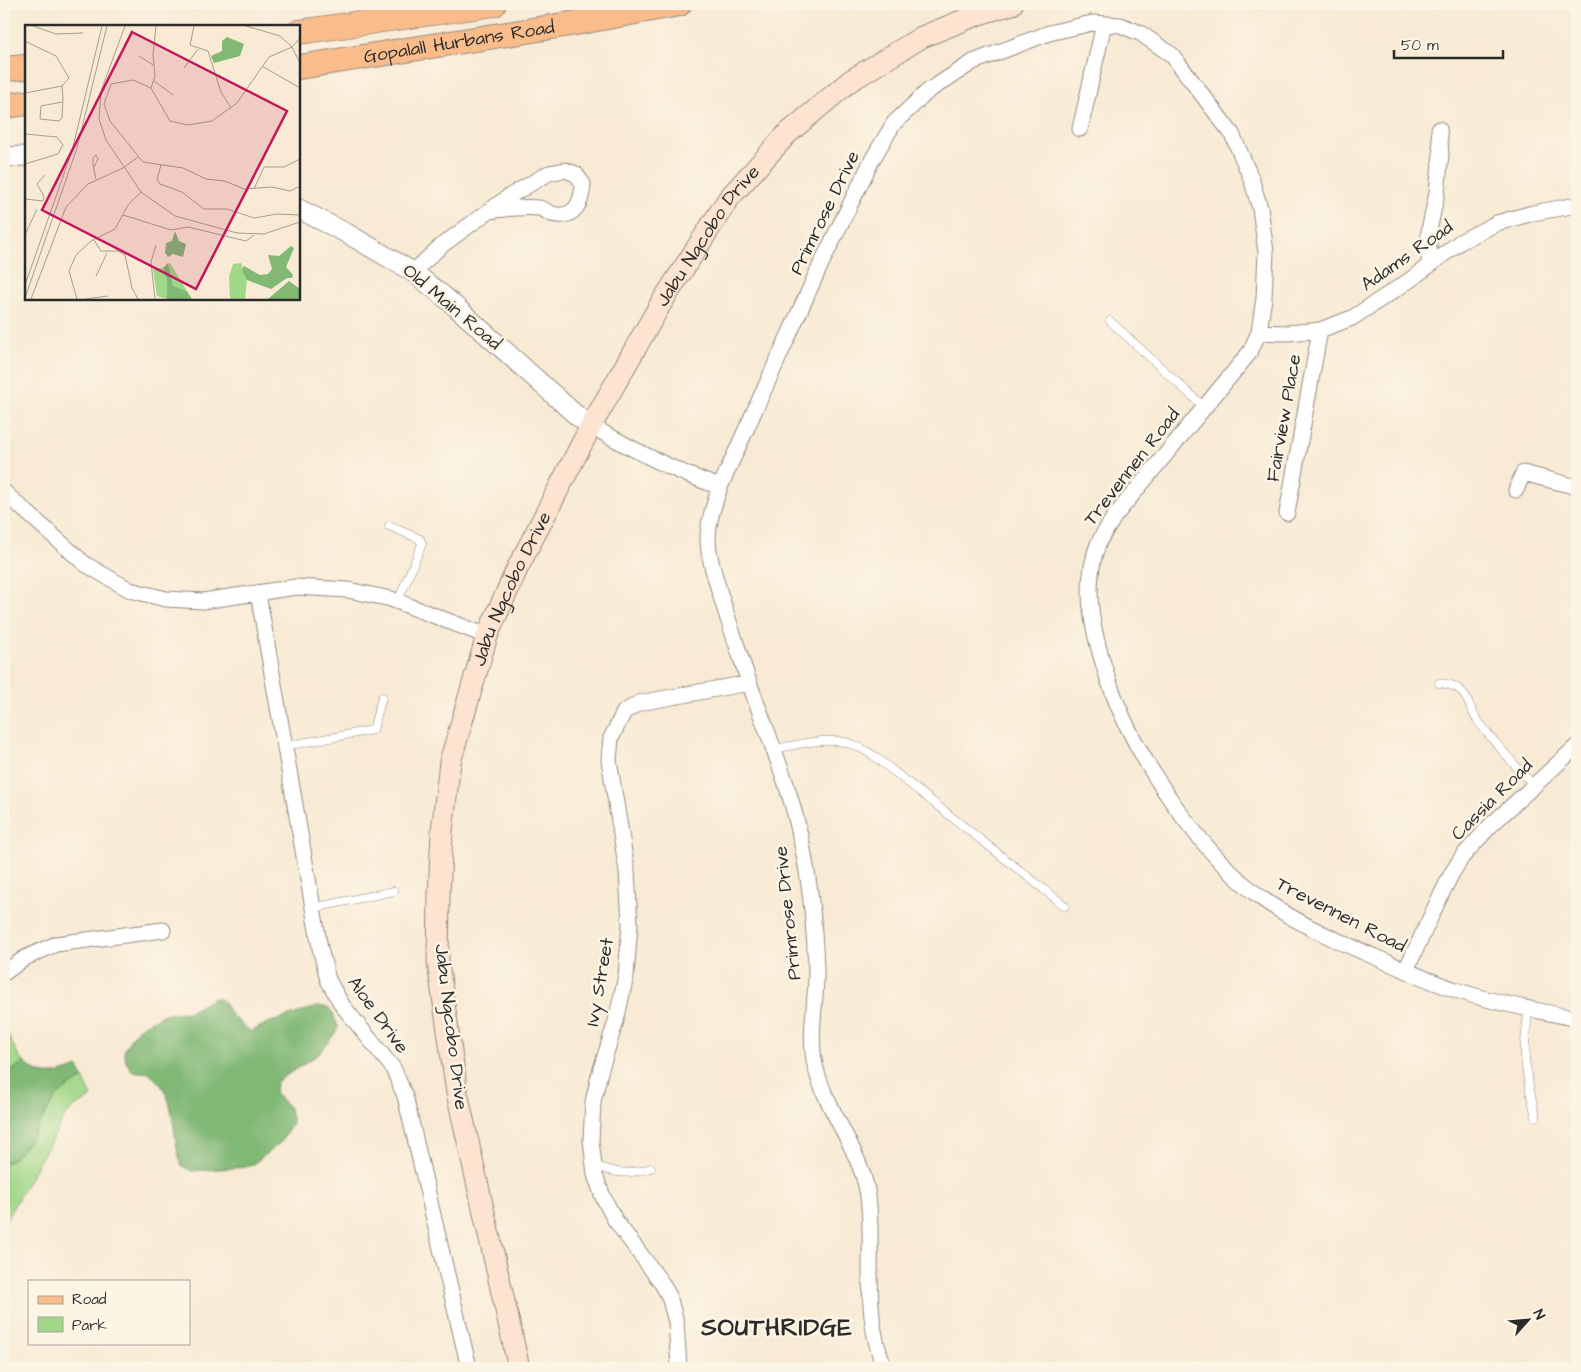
<svg xmlns="http://www.w3.org/2000/svg" width="1581" height="1372" font-family="'Architects Daughter',sans-serif">
  <rect width="100%" height="100%" fill="#fcf5e5"/>
  <filter id="ink" filterUnits="userSpaceOnUse"><feTurbulence type="fractalNoise" baseFrequency=".02" numOctaves="2"/><feDisplacementMap in="SourceGraphic" scale="10" xChannelSelector="R" yChannelSelector="G"/><feConvolveMatrix kernelMatrix="1 2 1 2 8 2 1 2 1" color-interpolation-filters="sRGB"/></filter>
  <filter id="wash" filterUnits="userSpaceOnUse"><feTurbulence type="fractalNoise" baseFrequency=".0096" numOctaves="4" result="noise"/><feDisplacementMap in="SourceGraphic" scale="20" xChannelSelector="R" yChannelSelector="G"/><feGaussianBlur stdDeviation="1.12" result="paint"/><feColorMatrix in="noise" values="0 0 0 0 0 0 0 0 0 0 0 0 0 0 0 0 0 1.4 0 .05"/><feComposite in="paint" operator="in"/></filter>
  <g filter="url(#wash)">
    <rect width="100%" height="100%" fill="#f8ead4"/>
    <path fill="#a1d788" stroke="#66815a" d="M 4,1027 L 19,1057 L 24,1062 L 4,1077 Z
      M 83,1078 L 92,1097 L 73,1108 L 64,1118 L 4,1223 L 4,1163 C 26,1156 43,1113 57,1096 C 63,1089 75,1083 83,1078 Z"/>
    <path fill="#80b874" stroke="#567250" d="M 214,998 L 219,998 L 223,1001 L 231,1015 L 251,1032 L 265,1024 L 319,1006 L 329,1008 L 332,1012 L 338,1027 L 336,1032 L 319,1054 L 276,1082 L 275,1092 L 289,1108 L 292,1118 L 292,1124 L 281,1142 L 252,1165 L 247,1167 L 192,1171 L 182,1166 C 172,1141 177,1108 161,1085 C 158,1081 153,1077 150,1073 L 132,1071 L 126,1062 L 124,1051 L 132,1036 L 139,1028 L 164,1014 L 189,1012 Z
      M 24,1062 C 43,1080 56,1075 78,1067 L 83,1078 C 75,1083 63,1089 57,1096 C 43,1113 26,1157 4,1163 L 4,1077 Z"/>
  </g>
  <g filter="url(#ink)">
    <g fill="none" stroke-linecap="round" stroke-linejoin="round">
      <defs>
        <path id="service" d="M 1110,321 L 1204,407
          M 389,526 L 420,539 L 422,544 L 398,601
          M 1439,683 C 1447,684 1455,685 1461,691 C 1469,699 1471,712 1478,721 C 1495,744 1515,765 1534,786
          M 285,746 L 373,730 L 382,697
          M 774,749 C 796,745 821,738 844,742 C 855,744 864,750 873,755 L 1065,906
          M 313,908 L 394,891
          M 1529,1008 C 1527,1024 1524,1039 1525,1055 C 1526,1076 1531,1097 1536,1117
          M 594,1165 C 617,1174 627,1175 651,1168"/>
        <path id="minor" d="M 1080,129 L 1104,24
          M 1429,266 L 1429,231 L 1437,192 L 1441,154 L 1439,129
          M 413,272 L 441,246 L 508,197 L 549,173 L 565,170 L 576,174 L 583,184 C 582,202 575,220 552,214 C 547,212 543,208 538,208 C 522,206 505,209 490,211
          M 1259,332 L 1287,333 L 1320,330 L 1352,318 L 1410,280 L 1460,242 L 1497,223 L 1533,213 L 1577,205
          M 591,426 C 634,450 674,471 720,487
          M 1516,490 L 1523,473 L 1577,487
          M 4,492 L 85,564 L 130,590 L 166,599 L 203,601 L 296,587 L 348,590 L 391,599 L 487,636
          M 1287,513 L 1320,330
          M 258,593 L 320,948 L 328,980 L 342,1005 L 393,1068 L 405,1096 L 469,1368
          M 1406,970 L 1439,899 L 1452,873 L 1462,857 L 1490,826 L 1577,746
          M 4,973 L 25,958 L 56,944 L 163,930
          M 679,1368 L 676,1322 L 669,1296 L 661,1282 L 615,1220 L 603,1197 L 595,1175 L 591,1140 L 593,1102 L 600,1072 L 616,1021 L 626,976 L 630,925 L 627,871 L 609,760 L 611,738 L 624,712 L 639,703 L 749,683
          M 885,1368 C 861,1314 875,1253 868,1196 C 861,1149 825,1110 815,1065 C 808,1033 817,1001 816,969 C 814,909 805,841 786,784 C 775,751 762,718 750,685 C 742,662 735,639 727,616 C 721,595 708,561 708,540 C 708,521 714,505 720,487 L 821,264 L 872,160 L 894,123 L 928,91 L 973,62 L 1049,33 L 1092,23 L 1120,25 L 1140,33 L 1172,55 L 1232,134 L 1251,178 L 1260,208 L 1266,252 L 1264,298 L 1259,332 L 1250,352 L 1114,517 C 1109,526 1102,535 1098,544 C 1081,590 1094,637 1109,682 C 1134,756 1200,854 1264,900 C 1298,924 1338,941 1375,957 C 1403,969 1431,982 1459,991 C 1497,1004 1538,1010 1577,1019"/>
        <path id="tertiary" d="M 4,157 L 26,156
          M 299,209 L 348,234 L 413,272 L 446,298 L 576,415 L 591,426"/>
        <g id="secondary">
          <path id="s1" d="M 519,1368 L 457,1093 L 438,962 L 439,895 L 442,831 L 450,762 L 487,636 L 518,567 L 591,426 L 660,305 L 729,198 L 787,134 L 850,81 L 922,37 L 979,14 L 1012,4"/>
        </g>
        <g id="primary">
          <path d="M 299,32 L 494,4"/>
          <path id="s2" d="M 299,67 L 564,25 L 679,4"/>
          <path d="M 4,69 L 26,67"/>
          <path d="M 4,106 L 26,103"/>
        </g>
      </defs>
      <use href="#service" stroke="#928a80" stroke-width="9"/>
      <use href="#minor" stroke="#928a80" stroke-width="17"/>
      <use href="#tertiary" stroke="#928a80" stroke-width="21"/>
      <use href="#secondary" stroke="#928a80" stroke-width="23"/>
      <use href="#primary" stroke="#928a80" stroke-width="26"/>
      <use href="#service" stroke="#fff" stroke-width="8"/>
      <use href="#minor" stroke="#fff" stroke-width="15"/>
      <use href="#tertiary" stroke="#fff" stroke-width="19"/>
      <use href="#secondary" stroke="#fde4d0" stroke-width="21"/>
      <use href="#primary" stroke="#f9bc8a" stroke-width="24"/>
    </g>
  </g>
  <g text-anchor="middle" dominant-baseline="central" stroke-width="5" stroke-linejoin="round" paint-order="stroke">
    <g font-size="19" fill="#2b2b2b" stroke="#fcf5e5">
      <text stroke="none"><textPath href="#s2" startOffset="162">Gopalall Hurbans Road</textPath></text>
      <text transform="translate(825 213) rotate(-64)">Primrose Drive</text>
      <text stroke="none"><textPath href="#s1" startOffset="1204">Jabu Ngcobo Drive</textPath></text>
      <text transform="translate(1407 256) rotate(-35)">Adams Road</text>
      <text transform="translate(452 307) rotate(40)">Old Main Road</text>
      <text transform="translate(1284 418) rotate(-80)">Fairview Place</text>
      <text transform="translate(1132 467) rotate(-52)">Trevennen Road</text>
      <text stroke="none"><textPath href="#s1" startOffset="799">Jabu Ngcobo Drive</textPath></text>
      <text transform="translate(1492 800) rotate(-45)">Cassia Road</text>
      <text transform="translate(788 913) rotate(-96)">Primrose Drive</text>
      <text transform="translate(1341 915) rotate(27)">Trevennen Road</text>
      <text transform="translate(600 982) rotate(-80)">Ivy Street</text>
      <text transform="translate(378 1015) rotate(54)">Aloe Drive</text>
      <text transform="translate(451 1027) rotate(83)">Jabu Ngcobo Drive</text>
    </g>
    <g font-size="24" font-weight="bold" letter-spacing="1" fill="#2b2b2b" stroke="#fcf5e5">
      <text x="777" y="1328">SOUTHRIDGE</text>
    </g>
  </g>
  <g transform="translate(25 25)">
    <rect width="275" height="275" fill="#f8ead4"/>
    <path d="M 143,238 L 145,238 L 162,266 L 148,262 ZM 216,238 L 222,255 L 220,274 L 205,274 L 204,252 L 208,239 ZM 138,243 L 142,254 L 142,274 L 132,271 L 128,244 Z" fill="#a1d788"/>
    <path d="M 202,12 L 219,19 L 215,31 L 189,38 L 186,31 L 197,26 L 197,16 ZM 150,206 L 154,216 L 161,219 L 158,232 L 148,229 L 143,232 L 140,228 L 141,218 L 147,216 ZM 266,221 L 269,223 L 261,242 L 268,250 L 267,253 L 262,253 L 246,264 L 222,255 L 217,245 L 219,241 L 235,250 L 243,249 L 247,244 L 243,230 L 254,231 ZM 143,238 L 148,261 L 162,266 L 167,274 L 142,274 L 142,254 L 138,243 ZM 264,256 L 275,264 L 275,274 L 243,274 Z" fill="#80b874"/>
    <path fill="none" stroke="#a69e90" stroke-width="1" d="M 8,1 L 31,9 L 58,8M 100,1 L 76,66 L 74,94 L 81,115 L 116,167 L 150,191 L 212,208 L 239,209 L 275,197M 169,1 L 165,20 L 183,26 L 196,67 L 206,83M 221,1 L 255,11 L 267,22 L 275,38M 275,13 L 267,22 L 244,32 L 212,78 L 187,96 L 163,100 L 145,96 L 126,63 L 108,55 L 86,59 L 79,79 L 85,96 L 118,137 L 158,143 L 181,154 L 200,156 L 219,164 L 247,162 L 265,166 L 275,161M 0,16 L 31,31 L 44,53 L 37,61 L 0,68M 114,31 L 128,40M 237,41 L 275,63M 159,43 L 173,24M 129,56 L 148,70M 37,61 L 38,73 L 37,93 L 34,96 L 15,94 L 16,81 L 37,77M 126,63 L 130,51 L 128,30 L 131,1M 0,109 L 32,112 L 38,120 L 33,129 L 0,139M 136,140 L 132,154 L 135,159 L 157,167 L 179,184 L 202,184 L 229,193 L 252,189 L 275,190M 69,142 L 73,134 L 71,130 L 68,133 L 68,139 L 70,150 L 71,154M 229,164 L 239,142 L 259,142 L 275,134M 0,174 L 18,176 L 19,171 L 12,159 L 20,150M 98,190 L 146,205 L 163,202 L 221,216 L 229,210M 0,210 L 12,184M 69,215 L 76,226 L 93,226 L 100,230 L 107,263 L 113,274M 71,251 L 82,228M 0,260 L 47,126 L 77,1M 0,273 L 52,123 L 82,1M 6,274 L 41,182 L 63,159 L 98,143 L 113,132M 52,274 L 44,246 L 51,230 L 66,216 L 90,204 L 103,180 L 116,167M 61,274 L 83,271M 130,274 L 126,237 L 131,220"/>
    <path fill="#c2185b" fill-opacity="0.15" stroke="#c2185b" stroke-width="2.5" d="M 107,7 L 262,86 L 171,264 L 17,185 Z"/>
    <rect width="275" height="275" fill="none" stroke="#2b2b2b" stroke-width="2.5"/>
  </g>
  <rect width="1581" height="1372" fill="none" stroke="#fcf5e5" stroke-width="20"/>
  <rect x="28" y="1280" width="162" height="65" fill="#fcf5e5" stroke="#a8a49b"/>
  <rect x="38" y="1296" width="25" height="8" fill="#f9bc8a" stroke="#a8a49b"/>
  <text x="72" y="1304" font-size="15" fill="#2b2b2b">Road</text>
  <rect x="38" y="1317" width="25" height="15" fill="#a1d788" stroke="#a8a49b"/>
  <text x="72" y="1330" font-size="15" fill="#2b2b2b">Park</text>
  <g transform="translate(1528 1320) rotate(63)" stroke="#fcf5e5" stroke-width="4" paint-order="stroke">
  <path d="M0-4L9 19L0 12L-9 19Z" fill="#2b2b2b"/>
  <text y="-8" font-size="14" font-weight="bold" text-anchor="middle" fill="#2b2b2b">N</text>
  </g>
  <path d="M1394 50v8h109v-8" fill="none" stroke="#2b2b2b" stroke-width="2.5"/>
  <text x="1401" y="50" font-size="15" fill="#2b2b2b" stroke="#fcf5e5" stroke-width="4" paint-order="stroke">50 m</text>
</svg>
